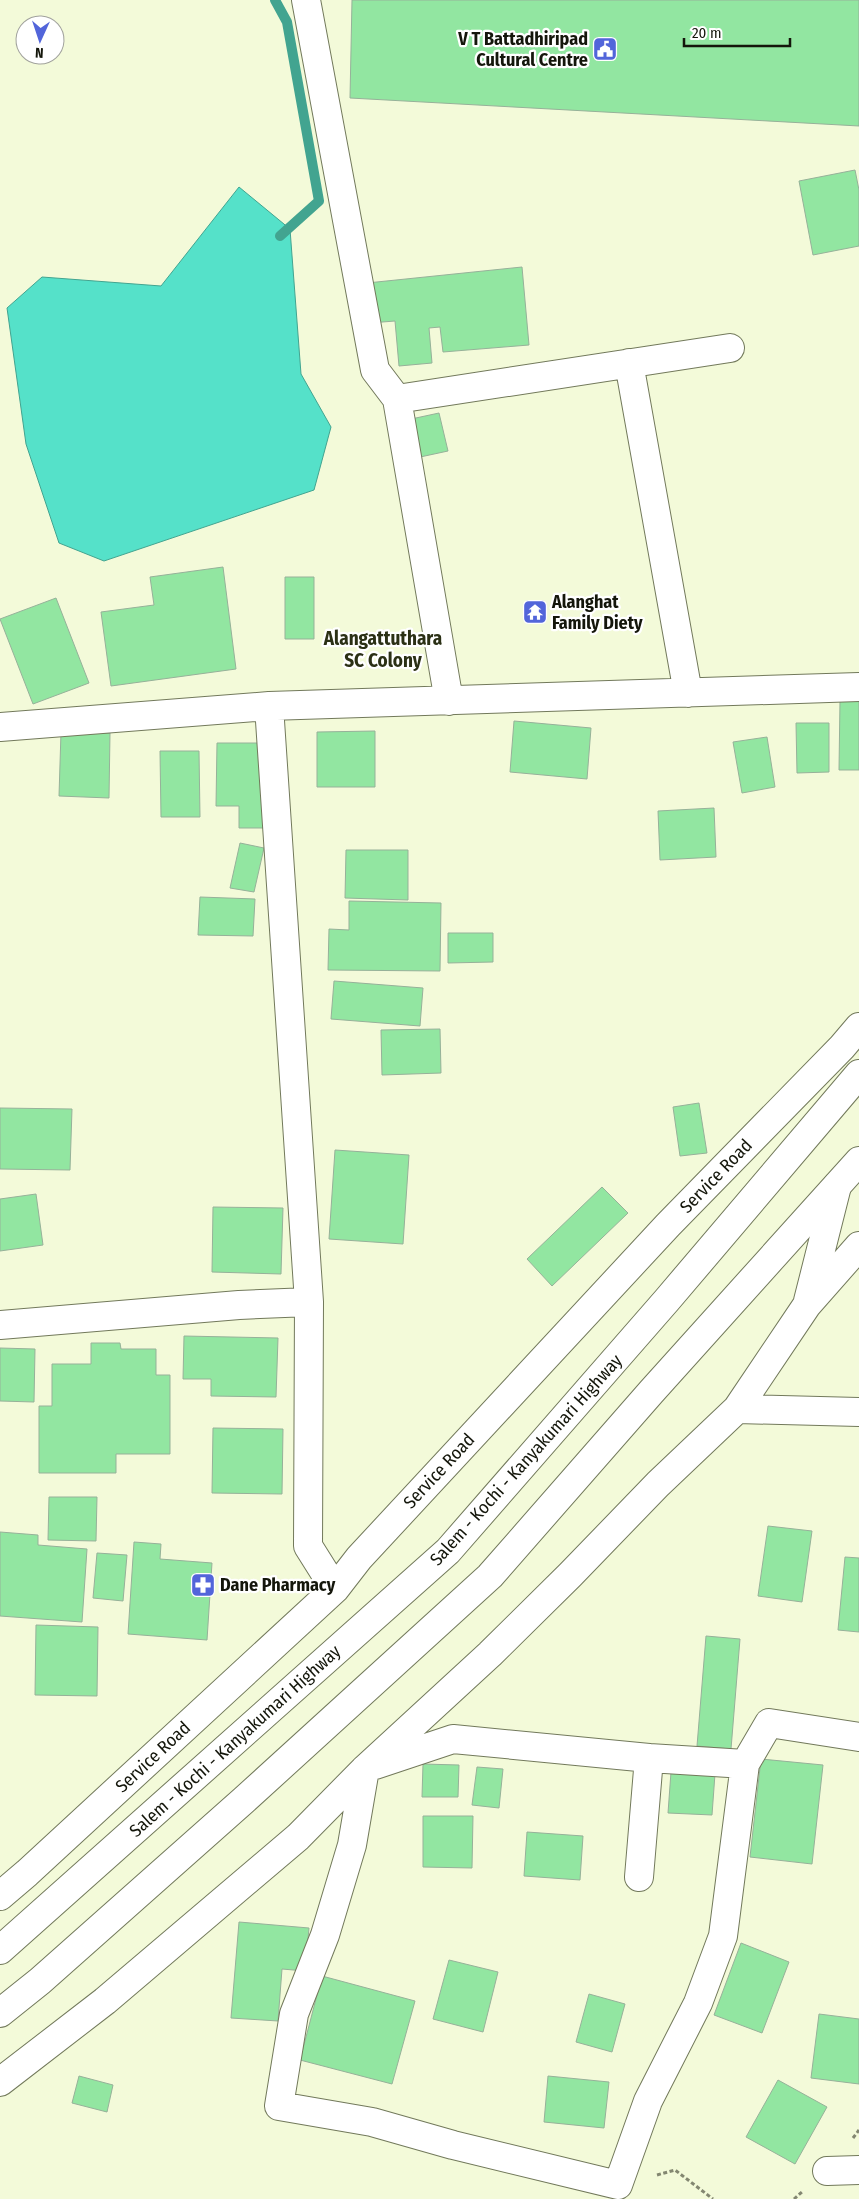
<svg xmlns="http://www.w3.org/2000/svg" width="859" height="2199" font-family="'Fira Sans Condensed',sans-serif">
  <rect width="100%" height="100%" fill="#f3fad9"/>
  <path fill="#55e1c9" stroke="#42a490" d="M 239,187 L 290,229 L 301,374 L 331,427 L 314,490 L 104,561 L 59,543 L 26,444 L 7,308 L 42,277 L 161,286 Z"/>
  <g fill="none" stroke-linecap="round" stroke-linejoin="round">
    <path stroke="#42a490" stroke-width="10" d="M 275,0 L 287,22 L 319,201 L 280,236"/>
  </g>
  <path fill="#92e6a1" stroke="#96b199" d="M 352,0 L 859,0 L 859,126 L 350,98 Z
    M 855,170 L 859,190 L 859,246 L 813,255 L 799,181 Z
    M 522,267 L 529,345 L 443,352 L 440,327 L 429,328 L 432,363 L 399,366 L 395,321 L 370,323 L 367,283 Z
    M 439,413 L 448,451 L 397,462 L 388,424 Z
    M 223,567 L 236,669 L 111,686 L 101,612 L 154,605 L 150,577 Z
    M 285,577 L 314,577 L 314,639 L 285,639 Z
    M 56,598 L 89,683 L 33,704 L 0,619 Z
    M 840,700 L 859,701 L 859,770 L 839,770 Z
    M 514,721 L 591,728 L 587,779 L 510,772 Z
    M 796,723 L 829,723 L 829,772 L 797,773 Z
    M 375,731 L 375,787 L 317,787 L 317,732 Z
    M 61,732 L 110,733 L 109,798 L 59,796 Z
    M 767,737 L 775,787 L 742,793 L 733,742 Z
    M 217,743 L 266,743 L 265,828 L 239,828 L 239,806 L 216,806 Z
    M 160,751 L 199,751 L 200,817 L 161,817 Z
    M 714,808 L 716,857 L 660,860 L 658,811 Z
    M 240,843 L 264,848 L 254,892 L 230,888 Z
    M 346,850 L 408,850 L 408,900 L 345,898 Z
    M 200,897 L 255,899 L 253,936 L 198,935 Z
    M 349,901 L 441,903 L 440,971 L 328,970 L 329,929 L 349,930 Z
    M 448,933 L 493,933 L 493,962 L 448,963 Z
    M 334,981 L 423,988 L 420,1026 L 331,1019 Z
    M 440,1029 L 441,1073 L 382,1075 L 381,1030 Z
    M 699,1103 L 707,1153 L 680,1156 L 673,1107 Z
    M 0,1108 L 72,1109 L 70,1170 L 0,1169 Z
    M 335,1150 L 409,1155 L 403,1244 L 329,1239 Z
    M 602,1187 L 628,1213 L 552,1286 L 527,1259 Z
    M 36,1194 L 43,1245 L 0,1251 L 0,1199 Z
    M 213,1207 L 283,1208 L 281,1274 L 212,1272 Z
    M 184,1336 L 278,1338 L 276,1397 L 211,1396 L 211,1379 L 183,1379 Z
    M 91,1343 L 120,1343 L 121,1349 L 156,1349 L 156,1375 L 170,1375 L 170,1454 L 116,1454 L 116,1473 L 39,1473 L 39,1406 L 52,1406 L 52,1364 L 91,1364 Z
    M 0,1348 L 35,1349 L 34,1402 L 0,1401 Z
    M 213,1428 L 283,1429 L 282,1494 L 212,1493 Z
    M 49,1497 L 97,1497 L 96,1541 L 48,1540 Z
    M 768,1526 L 812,1531 L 802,1602 L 758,1596 Z
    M 0,1532 L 38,1535 L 38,1545 L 87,1549 L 82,1622 L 0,1616 Z
    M 134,1542 L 161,1544 L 160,1559 L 212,1563 L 207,1640 L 128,1634 Z
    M 97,1553 L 127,1555 L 123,1601 L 93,1598 Z
    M 845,1557 L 859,1558 L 859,1632 L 838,1630 Z
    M 36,1625 L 98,1627 L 97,1696 L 35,1695 Z
    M 706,1636 L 740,1639 L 731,1749 L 697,1746 Z
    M 761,1759 L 823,1765 L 812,1864 L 750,1857 Z
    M 423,1764 L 459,1765 L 458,1797 L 422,1797 Z
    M 477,1767 L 503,1769 L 499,1808 L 472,1805 Z
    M 671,1772 L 715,1774 L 712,1815 L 668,1813 Z
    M 423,1816 L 473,1816 L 472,1868 L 423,1867 Z
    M 527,1832 L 583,1836 L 580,1880 L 524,1876 Z
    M 239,1922 L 309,1928 L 305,1971 L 282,1969 L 278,2021 L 231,2018 Z
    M 741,1943 L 789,1962 L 762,2033 L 714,2015 Z
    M 449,1960 L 498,1972 L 483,2032 L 433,2019 Z
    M 322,1976 L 415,2001 L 392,2084 L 300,2060 Z
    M 589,1994 L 625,2004 L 612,2052 L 576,2042 Z
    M 819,2014 L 859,2019 L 859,2084 L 811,2078 Z
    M 79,2076 L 113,2085 L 107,2112 L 72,2103 Z
    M 548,2076 L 609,2082 L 604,2128 L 544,2122 Z
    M 778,2080 L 827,2107 L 795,2164 L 746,2137 Z"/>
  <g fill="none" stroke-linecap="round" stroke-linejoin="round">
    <defs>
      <path id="minor" d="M 306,0 L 375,370 L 397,399 L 730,348
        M 629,363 L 688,693
        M 397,399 L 449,701
        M 269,706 L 309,1302 L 308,1546 L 335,1589
        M 0,727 L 269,706 L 859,687
        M 808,1301 L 837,1186
        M 0,1325 L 239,1305 L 309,1302
        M 737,1409 L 859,1412
        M 649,1758 L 745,1764
        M 375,1765 L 453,1739 L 649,1758 L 639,1877
        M 365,1769 L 352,1845 L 325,1935 L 294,2014 L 279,2106 L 372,2122 L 453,2145 L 618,2185 L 648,2101 L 698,2003 L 723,1936 L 745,1764 L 769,1723 L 859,1737
        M 0,1896 L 27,1873 L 335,1589 L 359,1558 L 668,1225 L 842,1047 L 859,1027
        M 0,2082 L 105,2001 L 298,1837 L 365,1769 L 490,1654 L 570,1575 L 658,1484 L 737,1409 L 807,1305 L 859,1246
        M 827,2171 L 859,2170"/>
      <path id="highway" d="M 0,1950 L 448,1551 L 667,1300 L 859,1074
        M 0,2013 L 40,1981 L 244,1800 L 490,1576 L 652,1391 L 859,1161"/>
    </defs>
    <use href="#minor" stroke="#72795b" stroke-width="30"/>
    <use href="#highway" stroke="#72795b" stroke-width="30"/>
    <path stroke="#838771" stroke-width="3" stroke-dasharray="4 2.5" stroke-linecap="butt" d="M 853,2138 L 859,2130
      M 657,2175 L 675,2170 L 713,2199
      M 794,2199 L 803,2191"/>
    <use href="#minor" stroke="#fff" stroke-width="28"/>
    <use href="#highway" stroke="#fff" stroke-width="28"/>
  </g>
  <defs>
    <symbol id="civic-square" viewBox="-11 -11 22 22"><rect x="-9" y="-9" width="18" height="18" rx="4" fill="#5265da" stroke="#fff"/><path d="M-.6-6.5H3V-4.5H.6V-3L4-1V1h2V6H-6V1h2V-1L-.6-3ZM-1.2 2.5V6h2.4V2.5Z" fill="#fff"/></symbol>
    <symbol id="temple-square" viewBox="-11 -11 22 22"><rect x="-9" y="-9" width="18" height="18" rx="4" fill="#5265da" stroke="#fff"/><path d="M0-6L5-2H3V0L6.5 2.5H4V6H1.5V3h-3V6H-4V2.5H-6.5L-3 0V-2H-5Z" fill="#fff"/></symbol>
    <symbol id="pharmacy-square" viewBox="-11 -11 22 22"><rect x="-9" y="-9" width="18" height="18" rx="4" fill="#5265da" stroke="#fff"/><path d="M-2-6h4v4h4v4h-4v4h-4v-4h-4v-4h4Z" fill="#fff"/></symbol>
  </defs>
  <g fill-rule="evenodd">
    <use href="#civic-square" x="591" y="35" width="28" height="28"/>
    <use href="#temple-square" x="521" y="598" width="28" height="28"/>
    <use href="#pharmacy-square" x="189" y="1571" width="28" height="28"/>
  </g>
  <g text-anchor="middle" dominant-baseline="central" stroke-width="4.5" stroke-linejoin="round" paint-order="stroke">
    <g font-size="18" font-weight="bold" fill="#14160b" stroke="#fff" text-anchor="start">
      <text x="588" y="39" text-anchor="end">V T Battadhiripad<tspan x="588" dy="21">Cultural Centre</tspan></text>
      <text x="552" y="602">Alanghat<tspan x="552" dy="21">Family Diety</tspan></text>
      <text x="220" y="1585">Dane Pharmacy</text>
    </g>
    <g font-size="18" fill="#14160b" stroke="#fff">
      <text transform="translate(716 1176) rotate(-46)">Service Road</text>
      <text transform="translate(526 1460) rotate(-48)">Salem - Kochi - Kanyakumari Highway</text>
      <text transform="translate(439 1471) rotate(-47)">Service Road</text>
      <text transform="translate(235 1741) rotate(-42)">Salem - Kochi - Kanyakumari Highway</text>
      <text transform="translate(153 1757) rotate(-43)">Service Road</text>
    </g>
    <g font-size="19" font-weight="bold" fill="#2b3015" stroke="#fff">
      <text x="383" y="638">Alangattuthara<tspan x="383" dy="22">SC Colony</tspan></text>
    </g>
  </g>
  <g transform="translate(40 40) rotate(183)"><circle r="24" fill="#ffffff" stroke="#a1a29d"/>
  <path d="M0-4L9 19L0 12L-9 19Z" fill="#5265da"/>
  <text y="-8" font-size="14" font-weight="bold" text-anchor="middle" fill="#14160b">N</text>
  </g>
  <path d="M684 38v8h106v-8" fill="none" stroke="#14160b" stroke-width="2.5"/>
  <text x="692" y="38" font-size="15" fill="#14160b" stroke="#ffffff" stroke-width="4" paint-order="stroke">20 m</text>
</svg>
